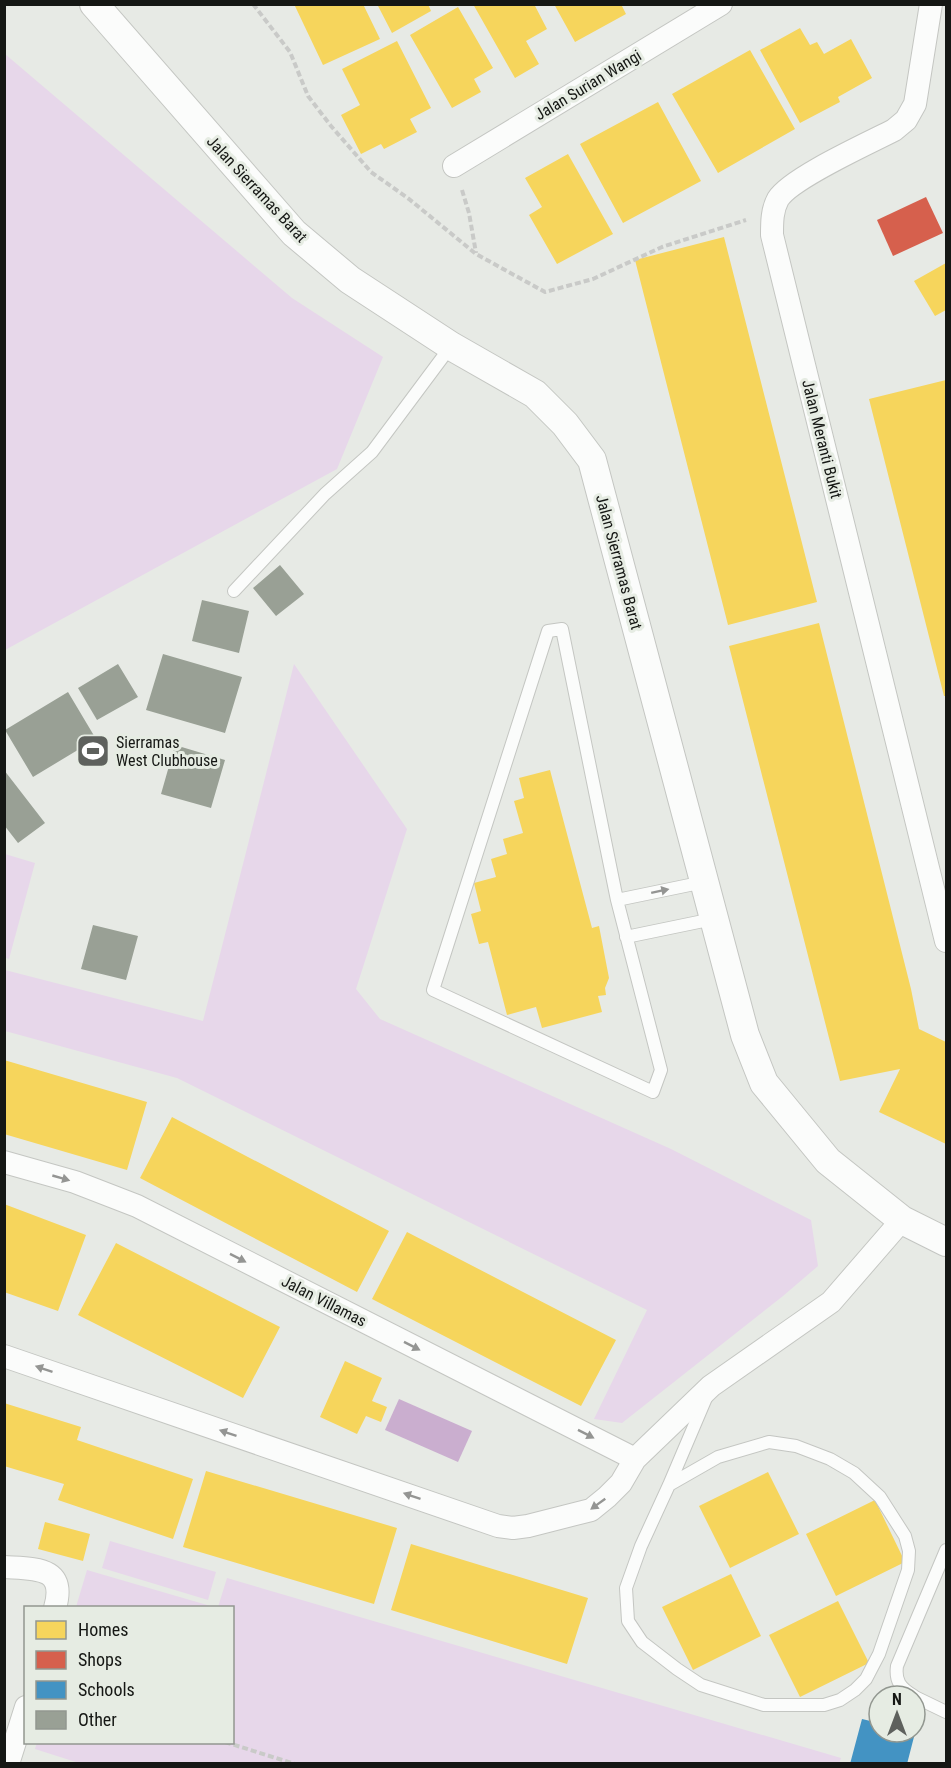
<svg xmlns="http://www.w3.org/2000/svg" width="951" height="1768" font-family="'Roboto Condensed',sans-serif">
  <rect width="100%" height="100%" fill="#e7eae5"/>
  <path fill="#e7d7ea" d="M 5,54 L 292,298 L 383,357 L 337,469 L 5,650 Z
    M 294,664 L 407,829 L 356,989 L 380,1019 L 671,1149 L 811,1220 L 818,1266 L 783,1296 L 622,1423 L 594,1419 L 647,1310 L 177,1078 L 5,1031 L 5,970 L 203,1021 Z
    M 5,854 L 35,863 L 9,959 L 4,957 Z
    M 110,1541 L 216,1572 L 208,1600 L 102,1568 Z
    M 87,1570 L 214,1607 L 76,1607 Z
    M 227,1578 L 841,1758 L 839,1764 L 82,1764 L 35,1749 L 37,1742 L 232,1742 L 232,1608 L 218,1607 Z"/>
  <path fill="#caaecf" d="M 399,1399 L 472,1431 L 458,1462 L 385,1430 Z"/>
  <path fill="#f6d55c" d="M 294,4 L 363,4 L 380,39 L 323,65 Z
    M 377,4 L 428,4 L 431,11 L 392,33 Z
    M 473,4 L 534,4 L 547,29 L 526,41 L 539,64 L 515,78 Z
    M 554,4 L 621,4 L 626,14 L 575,42 Z
    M 458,7 L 493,68 L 474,79 L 481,92 L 452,108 L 410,35 Z
    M 800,28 L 810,45 L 817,42 L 824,54 L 851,39 L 872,78 L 838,97 L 840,102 L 800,123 L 760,50 Z
    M 397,41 L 431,108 L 410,119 L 417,132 L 384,149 L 381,144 L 361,154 L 341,115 L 360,105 L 342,69 Z
    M 750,50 L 795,129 L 718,173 L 672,94 Z
    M 658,102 L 701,181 L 623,223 L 580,144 Z
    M 568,154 L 613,234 L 557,264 L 529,215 L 542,207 L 525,178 Z
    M 724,237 L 817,602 L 728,625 L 635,260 Z
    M 946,263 L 946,310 L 935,316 L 914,281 Z
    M 946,380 L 946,696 L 944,696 L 869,399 Z
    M 819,623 L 911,989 L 919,1029 L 946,1042 L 946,1144 L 879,1112 L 900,1069 L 840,1081 L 729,646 Z
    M 550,770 L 592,928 L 599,926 L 609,978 L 605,988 L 606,995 L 598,996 L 602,1012 L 542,1028 L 536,1007 L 507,1015 L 488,942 L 479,944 L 471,914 L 481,911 L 474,883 L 496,877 L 491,859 L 507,854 L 503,839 L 523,833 L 514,801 L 524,798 L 519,778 Z
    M 4,1060 L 147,1102 L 127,1170 L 4,1134 Z
    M 172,1117 L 389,1231 L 357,1292 L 140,1178 Z
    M 4,1204 L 86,1235 L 58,1311 L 4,1292 Z
    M 407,1232 L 616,1340 L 581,1406 L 372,1299 Z
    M 116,1243 L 280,1327 L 243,1398 L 78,1315 Z
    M 345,1361 L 382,1378 L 372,1401 L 387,1407 L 381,1422 L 366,1416 L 357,1434 L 320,1417 Z
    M 4,1403 L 81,1427 L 77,1440 L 193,1479 L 173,1539 L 58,1500 L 64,1484 L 4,1466 Z
    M 206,1471 L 397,1528 L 374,1604 L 183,1547 Z
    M 768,1472 L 799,1534 L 730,1568 L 699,1506 Z
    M 875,1500 L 905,1562 L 836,1596 L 806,1534 Z
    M 45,1522 L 90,1534 L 83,1561 L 38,1549 Z
    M 411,1544 L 588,1598 L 567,1664 L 391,1610 Z
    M 731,1574 L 761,1636 L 693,1670 L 662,1607 Z
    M 838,1601 L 869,1663 L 800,1697 L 769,1635 Z"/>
  <path fill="#d6604d" d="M 926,197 L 943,233 L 893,256 L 877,220 Z"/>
  <path fill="#4393c3" d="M 862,1719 L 879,1723 L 879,1732 L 915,1733 L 907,1764 L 850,1764 Z"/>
  <path fill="#99a095" d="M 280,565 L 304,594 L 276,616 L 253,588 Z
    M 202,600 L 249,611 L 239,653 L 192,641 Z
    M 163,654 L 242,677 L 225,733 L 146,710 Z
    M 118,664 L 138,697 L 97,720 L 78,688 Z
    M 68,692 L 96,739 L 33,777 L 5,730 Z
    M 175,745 L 225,760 L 211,808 L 161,794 Z
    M 4,770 L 45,823 L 18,843 L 4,825 Z
    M 93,925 L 138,936 L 126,980 L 81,969 Z"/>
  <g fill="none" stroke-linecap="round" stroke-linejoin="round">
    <defs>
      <path id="service" d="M 234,591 L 325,494 L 372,452 L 451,346
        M 562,629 L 617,900 L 661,1070 L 653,1092 L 433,990 L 548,631 Z
        M 617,900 L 704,882
        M 626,937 L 713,919
        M 669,1485 L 718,1457 L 769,1442 L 796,1446 L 830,1459 L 854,1473 L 880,1497 L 905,1536 L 909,1551 L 908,1570 L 879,1654 L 866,1679 L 855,1690 L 840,1700 L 824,1705 L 764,1705 L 701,1685 L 677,1669 L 642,1642 L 628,1621 L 626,1588 L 641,1546 L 669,1485 L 706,1398
        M 914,1696 C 900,1688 895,1681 897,1666 L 946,1550
        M 915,1697 L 946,1712"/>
      <path id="minor" d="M 931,4 L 915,104 L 906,120 L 894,130 C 869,143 791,178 778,199 C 772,210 772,222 772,235 L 946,941
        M 454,166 L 721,4
        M 4,1162 L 75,1182 L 137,1206 L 635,1459
        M 4,1356 L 498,1526 L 513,1528 L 528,1526 L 591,1510 L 607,1497 L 621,1483 L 635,1459 L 711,1386 L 831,1302 L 902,1220
        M 4,1567 C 35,1569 67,1566 55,1608
        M 8,1764 L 26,1707"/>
      <path id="tertiary" d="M 94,4 L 294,233 L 350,280 L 451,346 L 535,394 L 565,424 L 592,460 L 745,1035 L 764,1083 L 828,1161 L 902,1220 L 946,1242"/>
    </defs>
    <use href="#service" stroke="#c4c6c2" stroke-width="14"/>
    <use href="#minor" stroke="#c4c6c2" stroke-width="24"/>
    <use href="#tertiary" stroke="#c4c6c2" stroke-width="30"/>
    <path stroke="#c9cac8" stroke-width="4" stroke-dasharray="6 3" stroke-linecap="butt" d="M 253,4 L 290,52 L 308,96 L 331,126 L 371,172 L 409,199 L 476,254 L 545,292 L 593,279 L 662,247 L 746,220
      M 462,190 L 469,213 L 476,253
      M 225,1742 L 295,1764"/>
    <use href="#service" stroke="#fbfcfb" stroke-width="12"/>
    <use href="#minor" stroke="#fbfcfb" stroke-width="22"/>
    <use href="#tertiary" stroke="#fbfcfb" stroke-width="28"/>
  </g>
  <defs><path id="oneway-solid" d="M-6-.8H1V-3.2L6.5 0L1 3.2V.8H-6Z" transform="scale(1.5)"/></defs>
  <g fill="#949593">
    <use href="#oneway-solid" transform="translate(660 891) rotate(-12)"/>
    <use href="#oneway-solid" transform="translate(61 1178) rotate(16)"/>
    <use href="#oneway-solid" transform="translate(238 1258) rotate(27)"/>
    <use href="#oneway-solid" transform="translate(412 1346) rotate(27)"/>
    <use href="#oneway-solid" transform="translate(44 1369) rotate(-161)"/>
    <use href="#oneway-solid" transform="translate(228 1433) rotate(-161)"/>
    <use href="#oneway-solid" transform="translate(586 1434) rotate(27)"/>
    <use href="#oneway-solid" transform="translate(412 1496) rotate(-161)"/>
    <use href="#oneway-solid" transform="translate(598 1504) rotate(144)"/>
  </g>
  <defs>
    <symbol id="stadium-square" viewBox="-11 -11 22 22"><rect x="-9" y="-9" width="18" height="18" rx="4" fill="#5e615d" stroke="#e6ece3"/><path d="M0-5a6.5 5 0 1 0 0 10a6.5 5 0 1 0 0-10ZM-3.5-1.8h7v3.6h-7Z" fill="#fff"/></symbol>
  </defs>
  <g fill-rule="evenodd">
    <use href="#stadium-square" x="74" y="732" width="38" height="38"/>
  </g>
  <g text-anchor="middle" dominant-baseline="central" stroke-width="6" stroke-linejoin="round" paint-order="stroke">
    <g font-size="16" fill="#151714" stroke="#e6ece3">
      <text transform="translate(588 85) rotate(-31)">Jalan Surian Wangi</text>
      <text transform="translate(257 189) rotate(47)">Jalan Sierramas Barat</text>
      <text transform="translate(822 439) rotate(76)">Jalan Meranti Bukit</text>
      <text transform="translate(619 562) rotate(75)">Jalan Sierramas Barat</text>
      <text transform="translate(324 1301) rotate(27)">Jalan Villamas</text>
    </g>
    <g font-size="16" fill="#151714" stroke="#e6ece3" text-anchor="start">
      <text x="116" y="742">Sierramas<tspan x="116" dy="18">West Clubhouse</tspan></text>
    </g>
  </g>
  <rect width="951" height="1768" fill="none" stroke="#151714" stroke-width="12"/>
  <rect x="24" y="1606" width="210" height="138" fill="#e6ece3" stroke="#929790" stroke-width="1.5"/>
  <rect x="36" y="1621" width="30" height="18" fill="#f6d55c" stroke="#929790" stroke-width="1.5"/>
  <text x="78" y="1636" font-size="18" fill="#151714">Homes</text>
  <rect x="36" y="1651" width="30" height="18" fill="#d6604d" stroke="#929790" stroke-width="1.5"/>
  <text x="78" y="1666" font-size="18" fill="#151714">Shops</text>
  <rect x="36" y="1681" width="30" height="18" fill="#4393c3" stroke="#929790" stroke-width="1.5"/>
  <text x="78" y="1696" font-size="18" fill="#151714">Schools</text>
  <rect x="36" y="1711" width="30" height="18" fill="#99a095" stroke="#929790" stroke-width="1.5"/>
  <text x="78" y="1726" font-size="18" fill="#151714">Other</text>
  <g transform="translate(897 1714)"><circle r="28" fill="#e6ece3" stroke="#929790" stroke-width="1.5"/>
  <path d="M0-4.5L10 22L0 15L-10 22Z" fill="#5e615d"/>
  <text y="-9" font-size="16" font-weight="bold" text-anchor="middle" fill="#151714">N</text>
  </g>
</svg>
